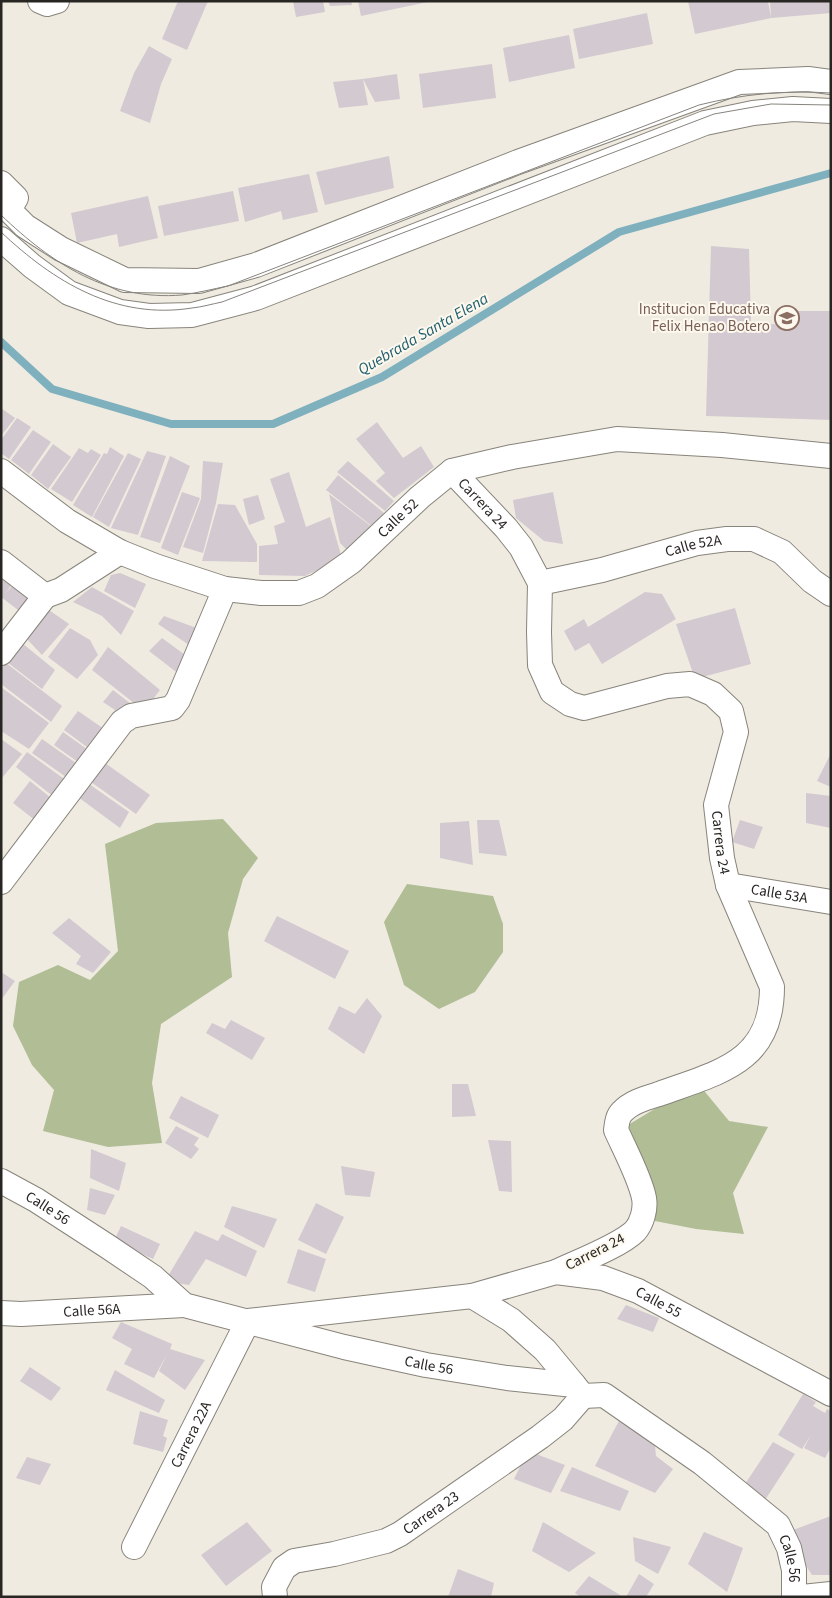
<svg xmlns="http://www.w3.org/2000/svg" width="832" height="1598" font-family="'Source Sans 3',sans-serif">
  <rect width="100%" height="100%" fill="#efebe1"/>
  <path fill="#b1bd95" d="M 223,819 L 258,858 L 243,879 L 228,933 L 232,977 L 161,1024 L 152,1083 L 162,1143 L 108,1147 L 43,1131 L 54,1090 L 32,1065 L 13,1026 L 19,982 L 58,965 L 90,980 L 118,951 L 105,844 L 156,823 Z
    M 407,884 L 493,896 L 503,924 L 503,952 L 475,992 L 439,1009 L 404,985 L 384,922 Z
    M 701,1087 L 729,1121 L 768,1127 L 733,1193 L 744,1234 L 696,1229 L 655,1221 L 651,1188 L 628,1125 L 671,1099 Z"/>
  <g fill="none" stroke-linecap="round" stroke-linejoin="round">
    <path stroke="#7fb0be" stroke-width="8" d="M 1,342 L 52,389 L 171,424 L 273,424 L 382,377 L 619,232 L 831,173"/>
  </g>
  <path fill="#d3c9d0" d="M 178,1 L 208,1 L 187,50 L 162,39 Z
    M 293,1 L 323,1 L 325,12 L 296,17 Z
    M 328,1 L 351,1 L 352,5 L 330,6 Z
    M 358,1 L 428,1 L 428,2 L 361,16 Z
    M 688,1 L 768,1 L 771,18 L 770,1 L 831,1 L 831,13 L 771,18 L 695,34 Z
    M 647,13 L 653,44 L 579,59 L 573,29 Z
    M 569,35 L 575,68 L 509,82 L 503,48 Z
    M 149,46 L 172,59 L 161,84 L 150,123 L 120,111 L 134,73 Z
    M 492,64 L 496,98 L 423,108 L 419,74 Z
    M 397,74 L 400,99 L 375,102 L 363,79 Z
    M 363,79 L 368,105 L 339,108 L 333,82 Z
    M 389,156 L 394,188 L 325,205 L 316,172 Z
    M 309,174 L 318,212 L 283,220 L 281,211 L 245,222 L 238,188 Z
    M 233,191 L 239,221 L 164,236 L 158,206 Z
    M 148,196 L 158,238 L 119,247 L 117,234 L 77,243 L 71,213 Z
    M 711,246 L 749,249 L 751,322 L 782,325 L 782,311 L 831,311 L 831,420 L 706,416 Z
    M 1,408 L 15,418 L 1,436 Z
    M 17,418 L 31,427 L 9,459 L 1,453 L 1,440 Z
    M 377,422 L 403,458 L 421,446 L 434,467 L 394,498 L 376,481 L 385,473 L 356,439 Z
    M 33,430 L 51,442 L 29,474 L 11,460 Z
    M 53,444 L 71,457 L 48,489 L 31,475 Z
    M 110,447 L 124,456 L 92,517 L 73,505 L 104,453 L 107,454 Z
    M 79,448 L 88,453 L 91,449 L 101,455 L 72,502 L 51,489 Z
    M 147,451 L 166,456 L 138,535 L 111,528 Z
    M 128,453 L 141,459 L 109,527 L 93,517 Z
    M 170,456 L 190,466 L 160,543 L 140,537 Z
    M 203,461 L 223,463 L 216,503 L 203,553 L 183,547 L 201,499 Z
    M 348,461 L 394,501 L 385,511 L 337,472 Z
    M 289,472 L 306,527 L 330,517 L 342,558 L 305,576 L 259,575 L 259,546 L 278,544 L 274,526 L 285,522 L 270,479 Z
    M 338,475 L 384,513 L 373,527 L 326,490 Z
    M 182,492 L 200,498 L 178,555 L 161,548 Z
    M 553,492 L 563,544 L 544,541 L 516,518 L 513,500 Z
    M 329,494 L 372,527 L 351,554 L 340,543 Z
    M 258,495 L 265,519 L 249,525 L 243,499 Z
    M 218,504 L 235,505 L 257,544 L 257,562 L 202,561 Z
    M 1,566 L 17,577 L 5,594 L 17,580 L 39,597 L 26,616 L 1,597 Z
    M 120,573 L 146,584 L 135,608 L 104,591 L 111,575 Z
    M 92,587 L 134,611 L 121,635 L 102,616 L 73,602 Z
    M 645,592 L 662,594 L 676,619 L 602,664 L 589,643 L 575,651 L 564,631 L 584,619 L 588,627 Z
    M 735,608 L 751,664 L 695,679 L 676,624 Z
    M 49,610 L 69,624 L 42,655 L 26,638 Z
    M 164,616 L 202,630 L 189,645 L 158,624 Z
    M 70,628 L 90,640 L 98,655 L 77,679 L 48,657 Z
    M 162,638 L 192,660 L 184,678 L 149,651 Z
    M 22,643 L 55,670 L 42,689 L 7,662 Z
    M 108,647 L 160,690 L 144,711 L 92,670 Z
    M 6,663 L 62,706 L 51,722 L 1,684 L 1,668 Z
    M 1,687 L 49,723 L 29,749 L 1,731 Z
    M 113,690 L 139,710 L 117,726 L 107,721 L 115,710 L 103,702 Z
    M 78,711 L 110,733 L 95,753 L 64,730 Z
    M 63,732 L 91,752 L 85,767 L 54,745 Z
    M 1,739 L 22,754 L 1,779 Z
    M 42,739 L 83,768 L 73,782 L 32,753 Z
    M 27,752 L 71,784 L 59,801 L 16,767 Z
    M 831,753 L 831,787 L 817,781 Z
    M 105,763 L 150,795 L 136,814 L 91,782 Z
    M 30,781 L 56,802 L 40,824 L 13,803 Z
    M 89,784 L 129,812 L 120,828 L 78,797 Z
    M 806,793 L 831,796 L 831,828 L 806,823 Z
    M 477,820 L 499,820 L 507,856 L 479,853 Z
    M 740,820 L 763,827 L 754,849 L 732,842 Z
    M 469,821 L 473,865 L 440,858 L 440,823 Z
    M 277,916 L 349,951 L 335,979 L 264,941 Z
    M 69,918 L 111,952 L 93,973 L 76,964 L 81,956 L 52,933 Z
    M 1,972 L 15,981 L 1,1000 Z
    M 367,998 L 382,1016 L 364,1054 L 328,1029 L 339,1006 L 355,1014 Z
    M 231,1020 L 265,1038 L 252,1060 L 206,1033 L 212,1023 L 225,1029 Z
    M 452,1084 L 468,1084 L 476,1116 L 452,1117 Z
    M 181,1096 L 219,1115 L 208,1138 L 169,1118 Z
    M 176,1126 L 199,1138 L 194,1145 L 199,1149 L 191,1159 L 165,1143 Z
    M 488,1140 L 511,1141 L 512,1192 L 499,1191 Z
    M 91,1149 L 126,1163 L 119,1191 L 90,1178 Z
    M 341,1166 L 375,1172 L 370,1197 L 345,1195 Z
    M 90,1188 L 115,1195 L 105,1215 L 87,1210 Z
    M 316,1203 L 344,1217 L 326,1254 L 298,1240 Z
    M 232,1206 L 277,1219 L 264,1248 L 224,1227 Z
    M 121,1226 L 160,1244 L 153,1259 L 114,1241 Z
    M 195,1231 L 218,1241 L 222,1234 L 257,1251 L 246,1277 L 206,1259 L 189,1285 L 165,1281 Z
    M 298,1249 L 326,1259 L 315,1292 L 287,1283 Z
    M 626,1305 L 659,1318 L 653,1332 L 617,1319 Z
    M 121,1322 L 172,1344 L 170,1349 L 205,1360 L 185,1390 L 159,1371 L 167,1354 L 154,1378 L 124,1364 L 132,1349 L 112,1338 Z
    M 30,1367 L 61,1388 L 51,1401 L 20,1381 Z
    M 115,1370 L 165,1400 L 159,1413 L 106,1390 Z
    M 803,1394 L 816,1402 L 813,1406 L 825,1413 L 827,1409 L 831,1411 L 831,1447 L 825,1458 L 804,1448 L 811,1435 L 802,1449 L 778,1435 Z
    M 140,1411 L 168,1420 L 163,1436 L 167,1438 L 163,1452 L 133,1444 Z
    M 620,1419 L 654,1437 L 656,1456 L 673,1469 L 655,1493 L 595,1466 Z
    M 773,1442 L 795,1454 L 765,1500 L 743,1487 Z
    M 528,1451 L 565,1465 L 551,1493 L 514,1479 Z
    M 27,1457 L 51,1464 L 40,1485 L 16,1478 Z
    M 572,1467 L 629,1491 L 620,1511 L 560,1491 Z
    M 831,1516 L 831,1575 L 812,1575 L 805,1564 L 793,1530 Z
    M 247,1522 L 272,1551 L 226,1586 L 201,1555 Z
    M 543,1522 L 596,1553 L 569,1572 L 532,1551 Z
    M 704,1532 L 743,1548 L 727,1592 L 688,1564 Z
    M 633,1537 L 671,1547 L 658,1574 L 635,1561 Z
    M 458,1569 L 494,1583 L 491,1597 L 448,1597 Z
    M 639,1574 L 654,1584 L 646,1597 L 626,1597 Z
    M 589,1576 L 620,1595 L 620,1597 L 581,1597 L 575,1593 Z"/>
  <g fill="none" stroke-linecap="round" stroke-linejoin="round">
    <defs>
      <g id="minor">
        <path d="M 40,1 L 47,4 L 57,1"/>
        <path d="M 1,183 L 16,198 L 9,210 L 25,226 L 61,249 L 125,280 L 199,281 L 256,265 L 518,162 L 739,82 L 808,79 L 831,82"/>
        <path d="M 1,239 L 32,266 L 69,293 L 120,312 L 149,316 L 192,315 L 256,298 L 705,123 L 753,113 L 793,109 L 831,111"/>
        <path id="s1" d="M 1,471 L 67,521 L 120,552 L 155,566 L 225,589 L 261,593 L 299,593 L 317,586 L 351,562 L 420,497 L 452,471 L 512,457 L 617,439 L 722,445 L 831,456"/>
        <path id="s2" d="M 452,471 L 506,528 L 521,547 L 540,583 L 539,632 L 540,665 L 552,692 L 570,704 L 584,708 L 667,686 L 690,684 L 713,694 L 731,711 L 736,732 L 716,805 L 722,858 L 728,885 L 772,987 C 772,1063 719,1072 659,1094 C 646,1098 631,1102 622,1112 C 617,1117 617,1124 616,1130 C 625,1150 640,1178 644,1198 C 646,1209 642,1223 635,1231 C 620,1246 577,1262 556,1272"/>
        <path d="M 1,562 L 45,596 L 61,590 L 120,552"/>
        <path id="s3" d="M 540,583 L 602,570 L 697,543 L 727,539 L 754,539 L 782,552 L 812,581 L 831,594"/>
        <path d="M 1,653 L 45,596"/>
        <path d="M 1,882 L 122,722 L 131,716 L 172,708 L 178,700 L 225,589"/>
        <path id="s4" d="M 728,885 L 831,902"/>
        <path id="s5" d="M 1,1181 L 36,1200 L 107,1246 L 153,1277 L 184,1305 L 344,1347 L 426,1365 L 507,1378 L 574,1385 L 583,1396 L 604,1395 L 702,1463 L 778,1525 L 789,1548 L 794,1570 L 794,1597"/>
        <path d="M 472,1296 L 511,1320 L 545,1350 L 574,1385"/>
        <path id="s6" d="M 1,1313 L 21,1314 L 184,1305"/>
        <path id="s7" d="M 134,1547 L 248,1321 L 472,1296 L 556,1272 L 603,1278 L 638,1291 L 831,1394"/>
        <path id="s8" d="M 275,1597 L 274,1587 L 284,1568 L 294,1561 L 334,1554 L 386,1541 L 400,1534 L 540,1437 L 563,1419 L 583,1396"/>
        <path d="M 802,1597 L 831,1594"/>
      </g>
    </defs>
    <use href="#minor" stroke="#88847b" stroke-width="26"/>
    <use href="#minor" stroke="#fff" stroke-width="24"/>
    <path stroke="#87847e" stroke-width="1" d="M 1,215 C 52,264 109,301 182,295 C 197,293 213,289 228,286 L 699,105 C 743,94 785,90 831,93
      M 1,232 C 54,282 116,320 192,308 C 202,307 212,304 222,302 L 714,114 L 771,104 L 831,105"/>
  </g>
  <defs>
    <symbol id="school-ring" viewBox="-11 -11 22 22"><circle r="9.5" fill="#fdf8ee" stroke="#8d6e63" stroke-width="1.5"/><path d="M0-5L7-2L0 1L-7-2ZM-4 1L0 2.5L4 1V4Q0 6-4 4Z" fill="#8d6e63"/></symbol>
  </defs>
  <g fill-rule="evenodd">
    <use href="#school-ring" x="773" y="304" width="28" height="28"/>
  </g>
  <g text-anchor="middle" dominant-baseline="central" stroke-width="4" stroke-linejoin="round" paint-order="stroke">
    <g font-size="15" fill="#785e54" stroke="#fdf8ee" text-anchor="end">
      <text x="770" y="309">Institucion Educativa<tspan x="770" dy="17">Felix Henao Botero</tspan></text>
    </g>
    <g font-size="15" fill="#282623" stroke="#fdf8ee">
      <text stroke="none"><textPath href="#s2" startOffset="45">Carrera 24</textPath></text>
      <text stroke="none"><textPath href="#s1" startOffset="455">Calle 52</textPath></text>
      <text stroke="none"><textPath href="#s3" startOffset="158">Calle 52A</textPath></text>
      <text stroke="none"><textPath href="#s2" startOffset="585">Carrera 24</textPath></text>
      <text stroke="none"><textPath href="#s4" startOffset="52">Calle 53A</textPath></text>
      <text stroke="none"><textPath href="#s5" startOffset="54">Calle 56</textPath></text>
      <text transform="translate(595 1252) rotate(-27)">Carrera 24</text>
      <text stroke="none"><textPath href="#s7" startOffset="674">Calle 55</textPath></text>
      <text stroke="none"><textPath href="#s6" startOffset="91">Calle 56A</textPath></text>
      <text stroke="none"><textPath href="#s5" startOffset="474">Calle 56</textPath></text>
      <text stroke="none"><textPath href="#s7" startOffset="126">Carrera 22A</textPath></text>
      <text stroke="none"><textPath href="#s8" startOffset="191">Carrera 23</textPath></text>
      <text stroke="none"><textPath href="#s5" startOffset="909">Calle 56</textPath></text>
    </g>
    <g font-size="16" font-style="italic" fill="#1e5e6e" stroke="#fdf8ee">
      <text transform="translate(423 334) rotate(-30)">Quebrada Santa Elena</text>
    </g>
  </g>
  <rect width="832" height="1598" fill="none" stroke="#282623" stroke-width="5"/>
</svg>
